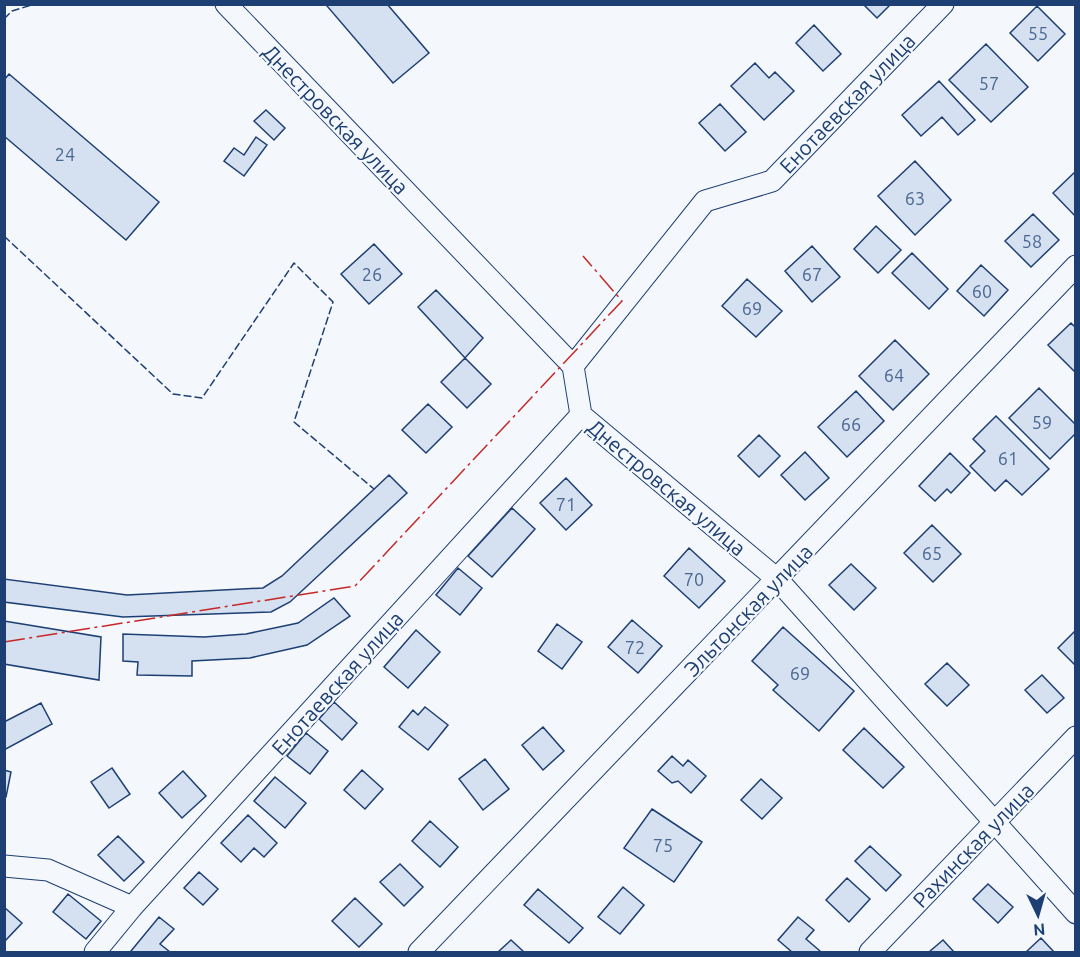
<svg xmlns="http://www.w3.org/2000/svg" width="1080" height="957" font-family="Ubuntu,sans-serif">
  <rect width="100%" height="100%" fill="#f4f7fb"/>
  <path fill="#d5e0f0" stroke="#1d3f73" stroke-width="1.5" d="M 328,4 L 387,4 L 429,53 L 393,83 L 327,6 Z
    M 863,4 L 891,4 L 877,18 Z
    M 1037,6 L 1065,34 L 1038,61 L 1010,33 Z
    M 814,25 L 841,54 L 823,71 L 796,43 Z
    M 986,44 L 1028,87 L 991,122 L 949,80 Z
    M 755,63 L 769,78 L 775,72 L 794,91 L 764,120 L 731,86 Z
    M 9,74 L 159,202 L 126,240 L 4,136 L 4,80 Z
    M 939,81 L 975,120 L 958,135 L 942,117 L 921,136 L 902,115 Z
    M 720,104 L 746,132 L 725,151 L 699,123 Z
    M 266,110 L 285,128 L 274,140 L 254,121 Z
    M 256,137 L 267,145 L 244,176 L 224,161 L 234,148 L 244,155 Z
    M 915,161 L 951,200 L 915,235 L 878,196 Z
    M 1076,171 L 1076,217 L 1053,193 Z
    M 1033,214 L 1059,240 L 1031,267 L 1005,241 Z
    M 876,226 L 901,250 L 878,273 L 854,249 Z
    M 374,244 L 402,274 L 369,304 L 341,274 Z
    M 812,246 L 840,277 L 812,302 L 785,271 Z
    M 912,253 L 948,289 L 929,309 L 892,273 Z
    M 981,265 L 1008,290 L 984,316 L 957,291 Z
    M 747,279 L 782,311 L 756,337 L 722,306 Z
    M 436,290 L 483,338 L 465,358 L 418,307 Z
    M 1071,323 L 1076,328 L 1076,373 L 1048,345 Z
    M 895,340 L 929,374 L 893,410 L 859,376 Z
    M 465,358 L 491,384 L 467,408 L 441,382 Z
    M 1039,388 L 1076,425 L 1076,433 L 1050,459 L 1009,418 Z
    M 856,391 L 884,421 L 847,457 L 818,427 Z
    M 428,404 L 452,427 L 426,453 L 402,430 Z
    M 996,416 L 1049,469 L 1022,495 L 1006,480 L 995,491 L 970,466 L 985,451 L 973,439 Z
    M 759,435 L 780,456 L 759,477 L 738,456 Z
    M 805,452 L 829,478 L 805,500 L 781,475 Z
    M 950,453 L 970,473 L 951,493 L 947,489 L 935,501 L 919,486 Z
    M 389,475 L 407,493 L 290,602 L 271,612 L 123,617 L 4,602 L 4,579 L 127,595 L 263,588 L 282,576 Z
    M 566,478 L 592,505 L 566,530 L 540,503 Z
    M 512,508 L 535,529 L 492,577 L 468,556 Z
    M 932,525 L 961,554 L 933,582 L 904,553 Z
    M 689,548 L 725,581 L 699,608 L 664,576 Z
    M 851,564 L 876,588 L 854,610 L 829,585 Z
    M 458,568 L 482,588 L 460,615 L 436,595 Z
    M 334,598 L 350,616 L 307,645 L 250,658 L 192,661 L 192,676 L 137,675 L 138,662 L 123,661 L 123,634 L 204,637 L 246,634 L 298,623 Z
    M 632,620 L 662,646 L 638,673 L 608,647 Z
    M 4,621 L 101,637 L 99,680 L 4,664 Z
    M 557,624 L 582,642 L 562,669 L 538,651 Z
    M 783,627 L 854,691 L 819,731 L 773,690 L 778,685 L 752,661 Z
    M 416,630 L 440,652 L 408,688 L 384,667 Z
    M 1076,630 L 1076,666 L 1058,648 Z
    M 947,663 L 969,685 L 947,706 L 925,684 Z
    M 1042,675 L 1064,698 L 1047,713 L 1025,690 Z
    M 334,702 L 357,723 L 342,740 L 319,719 Z
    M 41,703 L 52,724 L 4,750 L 4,722 Z
    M 425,707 L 448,725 L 428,750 L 399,727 L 413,710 L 418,715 Z
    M 543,727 L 564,751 L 543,770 L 522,745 Z
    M 864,728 L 904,767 L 883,788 L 843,750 Z
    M 306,733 L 328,751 L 310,774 L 287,756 Z
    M 672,756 L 683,766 L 688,760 L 706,776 L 691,793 L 678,781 L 672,783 L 658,771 Z
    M 485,759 L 509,789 L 483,810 L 459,779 Z
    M 112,768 L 130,794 L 109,808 L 91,782 Z
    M 4,770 L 11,772 L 6,797 L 4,797 Z
    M 362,770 L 383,789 L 365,809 L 344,790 Z
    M 183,771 L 206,796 L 182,818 L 159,793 Z
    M 275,777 L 306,803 L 285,828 L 254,801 Z
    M 761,779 L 782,798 L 762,819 L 741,800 Z
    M 652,809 L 702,842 L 674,882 L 624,848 Z
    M 248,815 L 277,843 L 264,857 L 254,848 L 241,862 L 221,843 Z
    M 430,821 L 458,847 L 440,867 L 412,841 Z
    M 118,836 L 144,862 L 124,881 L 98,855 Z
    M 870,846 L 901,875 L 886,891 L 855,861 Z
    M 400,864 L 423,887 L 404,906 L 380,882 Z
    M 199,872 L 218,889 L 203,905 L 184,888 Z
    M 847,878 L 870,899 L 849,922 L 826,900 Z
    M 988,884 L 1013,907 L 998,923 L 973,899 Z
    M 623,887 L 644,905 L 620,934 L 598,917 Z
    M 538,889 L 583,928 L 569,943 L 524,905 Z
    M 68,894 L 101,921 L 86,939 L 53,912 Z
    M 355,898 L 382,924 L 359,947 L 332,921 Z
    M 4,907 L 22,923 L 4,942 Z
    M 159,917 L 174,929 L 160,944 L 170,952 L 133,952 L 131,951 Z
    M 798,917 L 814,930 L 806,939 L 820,951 L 819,952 L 792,952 L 778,940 Z
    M 1041,938 L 1054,952 L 1026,952 Z
    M 511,940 L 524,952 L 498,952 Z
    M 943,940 L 954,952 L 929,952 Z"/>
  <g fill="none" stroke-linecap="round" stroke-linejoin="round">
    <defs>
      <path id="street" d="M 226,4 L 573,366 L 581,415 L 777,579 L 1076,913
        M 573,366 L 705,201 L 772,181 L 943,4
        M 4,866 L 48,870 L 132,907
        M 95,952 L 132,907 L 581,415
        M 419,952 L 1076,266
        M 870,952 L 1076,737"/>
    </defs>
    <use href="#street" stroke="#1d3f73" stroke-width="23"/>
    <use href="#street" stroke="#f4f7fb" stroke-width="21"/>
    <path stroke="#1d3f73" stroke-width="1.5" stroke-dasharray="8 3" stroke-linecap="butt" d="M 4,19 L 12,11 L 35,4
      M 4,236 L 173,394 L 202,398 L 294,263 L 333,302 L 294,422 L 374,489"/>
    <path stroke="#c62828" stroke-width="1.5" stroke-dasharray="21 4.5 3 4.5" stroke-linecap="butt" d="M 4,642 L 355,586 L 622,301 L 583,256"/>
  </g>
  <g text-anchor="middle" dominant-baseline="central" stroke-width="4.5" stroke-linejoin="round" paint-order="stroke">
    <g font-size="18" fill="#4b6792">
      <text x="1038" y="33">55</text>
      <text x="989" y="83">57</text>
      <text x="65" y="154">24</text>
      <text x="915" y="198">63</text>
      <text x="1032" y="241">58</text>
      <text x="372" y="274">26</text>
      <text x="812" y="274">67</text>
      <text x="982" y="291">60</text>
      <text x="752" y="308">69</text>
      <text x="894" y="375">64</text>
      <text x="1042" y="422">59</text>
      <text x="851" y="424">66</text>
      <text x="1008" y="458">61</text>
      <text x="566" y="504">71</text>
      <text x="932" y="553">65</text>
      <text x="694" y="579">70</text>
      <text x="635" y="647">72</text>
      <text x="800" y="673">69</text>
      <text x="663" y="845">75</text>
    </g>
    <g font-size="21" fill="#1d3f73" stroke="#f4f7fb">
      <text transform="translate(847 103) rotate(-46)">Енотаевская улица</text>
      <text transform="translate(336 119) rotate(46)">Днестровская улица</text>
      <text transform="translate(667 487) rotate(40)">Днестровская улица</text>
      <text transform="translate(748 610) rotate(-46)">Эльтонская улица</text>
      <text transform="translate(337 683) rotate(-48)">Енотаевская улица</text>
      <text transform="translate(973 845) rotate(-46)">Рахинская улица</text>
    </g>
  </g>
  <rect width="1080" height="957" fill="none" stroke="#1d3f73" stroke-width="12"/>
  <g transform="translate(1038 915) rotate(175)" stroke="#f4f7fb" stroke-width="4.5" paint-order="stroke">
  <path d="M0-4.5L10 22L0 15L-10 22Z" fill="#1d3f73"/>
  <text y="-9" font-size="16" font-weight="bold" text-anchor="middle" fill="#1d3f73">N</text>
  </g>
</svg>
